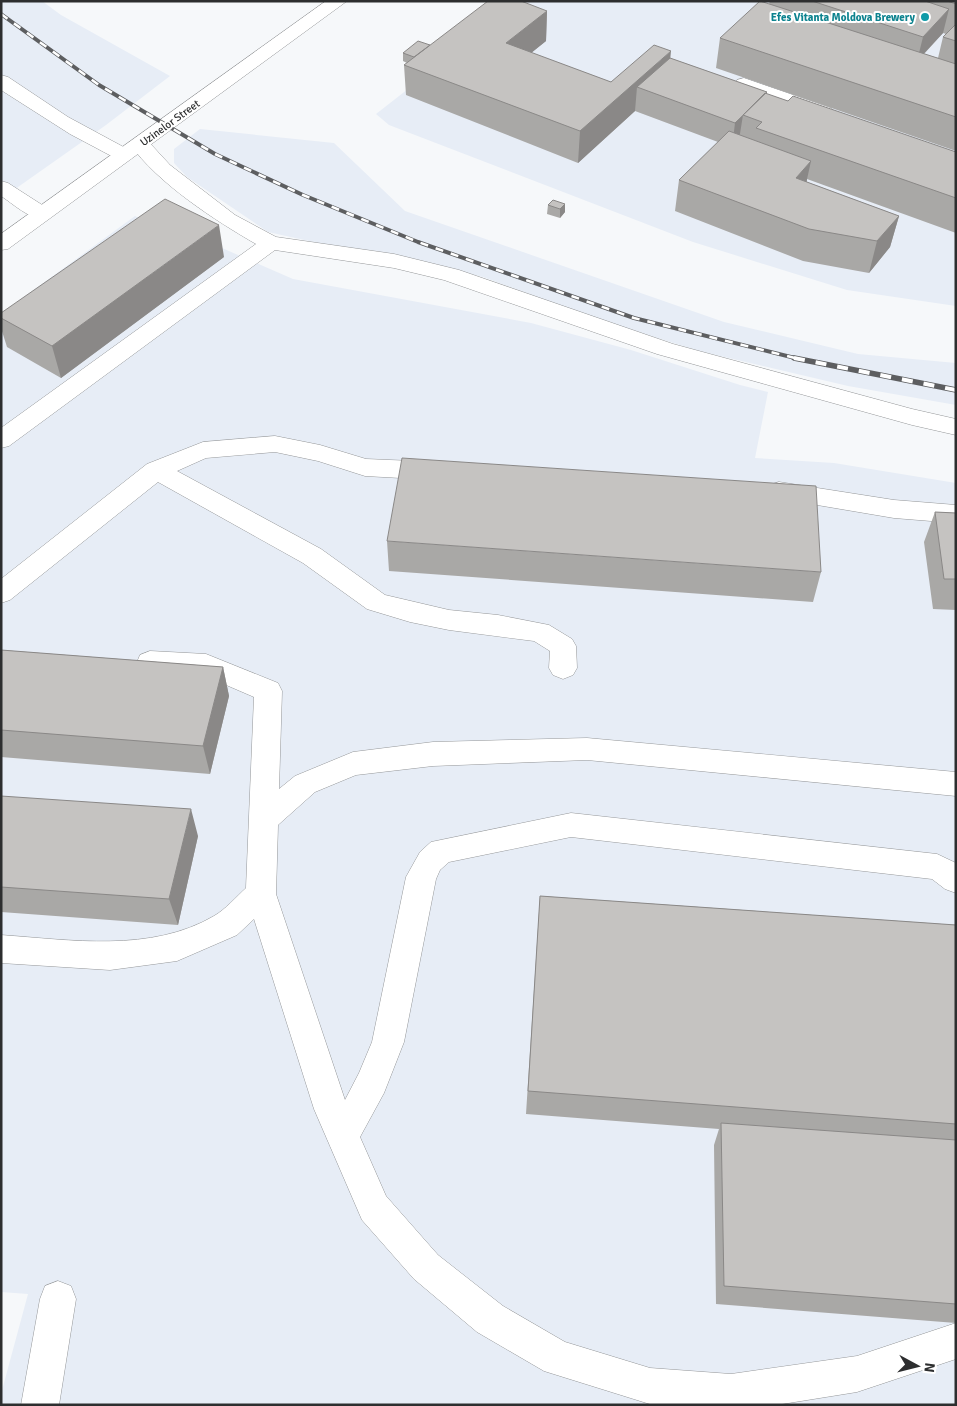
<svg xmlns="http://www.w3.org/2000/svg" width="957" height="1406" font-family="Signika,sans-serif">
  <rect width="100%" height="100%" fill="#f6f8fa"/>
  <path fill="#e7edf6" d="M 1,1 L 42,1 L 61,15 L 170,76 L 106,125 L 1,199 Z
    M 484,1 L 956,1 L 956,306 L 847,290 L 693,242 L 389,125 L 376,114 L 495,21 L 502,8 Z
    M 200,129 L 334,143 L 405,211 L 724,322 L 858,354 L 956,363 L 956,405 L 848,386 L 699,351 L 600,320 L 483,277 L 377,251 L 336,247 L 268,232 L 187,177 L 174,163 L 174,149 Z
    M 135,216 L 211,254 L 222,248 L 293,279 L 531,323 L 631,350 L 740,385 L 768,392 L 755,458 L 834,463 L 956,483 L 956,1405 L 1,1405 L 1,1394 L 28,1294 L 1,1292 L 1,314 Z"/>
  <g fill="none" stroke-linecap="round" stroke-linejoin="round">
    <defs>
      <path id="minor" d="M 1,75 L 8,77 L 68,117 L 131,151 L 134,155 L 131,159 L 124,161 L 117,159 L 70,134 L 1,90 Z
        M 744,78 L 831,108 L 834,112 L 831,116 L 824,118 L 817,116 L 737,88 L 735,84 L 737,80 Z
        M 140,138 L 147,140 L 170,165 L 235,215 L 276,237 L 394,254 L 459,270 L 673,344 L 912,409 L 956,419 L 956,435 L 912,425 L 657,354 L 444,280 L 394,268 L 275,250 L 9,446 L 1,448 L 1,428 L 256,244 C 216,221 157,183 130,144 L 133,140 Z
        M 1,181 L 8,183 L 50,210 L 53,214 L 50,218 C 33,223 15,205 1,196 Z
        M 275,436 L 320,445 L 366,459 L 437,462 L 446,465 L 449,471 L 446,477 L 437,480 L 365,476 L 318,461 L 275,452 L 206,458 L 177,471 L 321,549 L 385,595 L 449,610 L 498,615 L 549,625 L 572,639 L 576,646 L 577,668 L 573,675 L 563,679 L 553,675 L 549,668 L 550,651 L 534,641 L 449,630 L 410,622 L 367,609 L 303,563 L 158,482 L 10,600 L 1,603 L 1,579 L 147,464 L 203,442 Z
        M 779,482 L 894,500 L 956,505 L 956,523 L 894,518 L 770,497 L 767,491 L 770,485 Z
        M 150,651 L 206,654 L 278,683 L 282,691 L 279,789 L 295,776 L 353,752 L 433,742 L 587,738 L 956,772 L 956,796 L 587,760 L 433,766 L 356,775 L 315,792 L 278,825 L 276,894 L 345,1100 L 359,1073 L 372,1042 L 406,877 L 420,852 L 431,842 L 571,813 L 937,854 L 956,863 L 956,893 L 945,889 L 932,879 L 571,837 L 449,862 L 440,870 L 436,879 L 404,1042 L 384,1093 L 360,1137 L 386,1196 L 438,1255 L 503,1306 L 565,1342 L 650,1368 L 731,1374 L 857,1356 L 956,1323 L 956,1359 L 857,1392 L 776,1405 L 653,1405 L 544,1371 L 477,1332 L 414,1279 L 362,1220 L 314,1109 L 254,919 L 237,935 L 177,961 L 110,970 L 1,963 L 1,935 C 71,940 151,953 214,916 C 226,909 236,897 246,888 L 254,697 L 203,675 L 150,673 L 140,669 L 137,662 L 140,655 Z
        M 58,1281 L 71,1286 L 76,1299 L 59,1405 L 21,1405 L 40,1299 L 45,1286 Z"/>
      <path id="major" d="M 326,1 L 347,1 L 8,249 L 1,250 L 1,234 Z"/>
    </defs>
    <use href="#minor" stroke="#959799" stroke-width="1"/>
    <use href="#major" stroke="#959799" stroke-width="1"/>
    <use href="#minor" fill="#fff" fill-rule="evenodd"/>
    <use href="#major" fill="#fff" fill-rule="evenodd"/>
    <defs>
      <path id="rail-far1" d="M 1,14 L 99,85 L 215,154 L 303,195 L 418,242 L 634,318 L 799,359"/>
      <path id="rail" d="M 794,358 L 956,390"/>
    </defs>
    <use href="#rail-far1" stroke="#5d5e60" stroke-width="4"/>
    <use href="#rail" stroke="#5d5e60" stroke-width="5.5"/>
    <use href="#rail-far1" stroke="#fff" stroke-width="2.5" stroke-dasharray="8" stroke-linecap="butt"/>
    <use href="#rail" stroke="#fff" stroke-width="4" stroke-dasharray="11" stroke-linecap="butt"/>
  </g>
  <path fill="#a9a8a6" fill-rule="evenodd" d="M 770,1 L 956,1 L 956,151 L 716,68 L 720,38 L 769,4 ZM 943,33 L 946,34 L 943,37 L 938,58 L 924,54 Z
    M 547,11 L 546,41 L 531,53 L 611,82 L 670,58 L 767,92 L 767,94 L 788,101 L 956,152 L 956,233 L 807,179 L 807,182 L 899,216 L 890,247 L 869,273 L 803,261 L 675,211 L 679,180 L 718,142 L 635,111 L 578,163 L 406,95 L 404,65 L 407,63 L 403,61 L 403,53 Z
    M 565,204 L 565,212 L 560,218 L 547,214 L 548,205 Z
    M 224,257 L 61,378 L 7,347 L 1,328 L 1,313 Z
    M 935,512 L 956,513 L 956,610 L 933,609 L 924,542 Z
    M 387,541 L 821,572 L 813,602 L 389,571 Z
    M 1,650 L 223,667 L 229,696 L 210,774 L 1,757 Z
    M 1,796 L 198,836 L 178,925 L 1,912 Z
    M 540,896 L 956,925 L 956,1323 L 716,1304 L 714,1145 L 719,1129 L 526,1114 Z"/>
  <path fill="#8a8887" d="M 949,9 L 943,33 L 917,61 L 923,37 Z
    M 547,11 L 546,41 L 505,74 L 506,43 Z
    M 671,51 L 668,82 L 637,87 L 635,111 L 578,163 L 580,131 Z
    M 743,115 L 739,140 L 732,148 L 735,123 Z
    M 811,161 L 804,193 L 796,178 Z
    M 565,204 L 565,212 L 560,218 L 560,209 Z
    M 899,216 L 890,247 L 869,273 L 877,241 Z
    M 219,225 L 224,257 L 61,378 L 52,346 Z
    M 223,667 L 229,696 L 210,774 L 203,746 Z
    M 191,809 L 198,836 L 178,925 L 169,899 Z"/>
  <path fill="#c5c3c1" stroke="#8a8887" d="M 488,1 L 521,1 L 547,11 L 506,43 L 611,82 L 654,45 L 671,51 L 580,131 L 404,65 Z
    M 760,1 L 956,64 L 956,117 L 720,38 Z
    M 812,1 L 925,1 L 949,9 L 923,37 Z
    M 947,1 L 956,1 L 956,4 Z
    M 956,24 L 956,41 L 943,37 Z
    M 418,41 L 430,45 L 414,57 L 403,53 Z
    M 670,58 L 767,92 L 735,123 L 637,87 Z
    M 765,93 L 788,101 L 793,96 L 956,152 L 956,198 L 756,128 L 762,122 L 743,115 Z
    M 729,131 L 811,161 L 796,178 L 899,216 L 877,241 L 809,229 L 679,180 Z
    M 165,199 L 219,225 L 52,346 L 1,318 L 1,313 Z
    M 553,200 L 565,204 L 560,209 L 548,205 Z
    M 402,458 L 816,486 L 821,572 L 387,541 Z
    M 935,512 L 956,513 L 956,579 L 944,579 Z
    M 1,650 L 223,667 L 203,746 L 1,730 Z
    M 1,796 L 191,809 L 169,899 L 1,887 Z
    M 540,896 L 956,925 L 956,1124 L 528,1091 Z
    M 721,1123 L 956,1140 L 956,1304 L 724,1286 Z"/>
  <circle fill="#0f9aa8" stroke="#fff" stroke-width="2" cx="925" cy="17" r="5"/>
  <g text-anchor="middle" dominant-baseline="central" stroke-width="4" stroke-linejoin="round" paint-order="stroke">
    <g font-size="11" font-weight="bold" fill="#0d838f" stroke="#fff" text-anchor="end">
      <text x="915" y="17">Efes Vitanta Moldova Brewery</text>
    </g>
    <g font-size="11" fill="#2d2e2f" stroke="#fff">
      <text transform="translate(170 123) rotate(-36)">Uzinelor Street</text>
    </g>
  </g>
  <rect width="957" height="1406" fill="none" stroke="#2d2e2f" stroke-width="5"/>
  <g transform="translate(917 1366) rotate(97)" stroke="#ffffff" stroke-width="4" paint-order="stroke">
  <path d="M0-4L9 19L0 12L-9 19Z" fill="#2d2e2f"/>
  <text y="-8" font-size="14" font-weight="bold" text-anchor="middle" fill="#2d2e2f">N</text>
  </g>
</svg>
